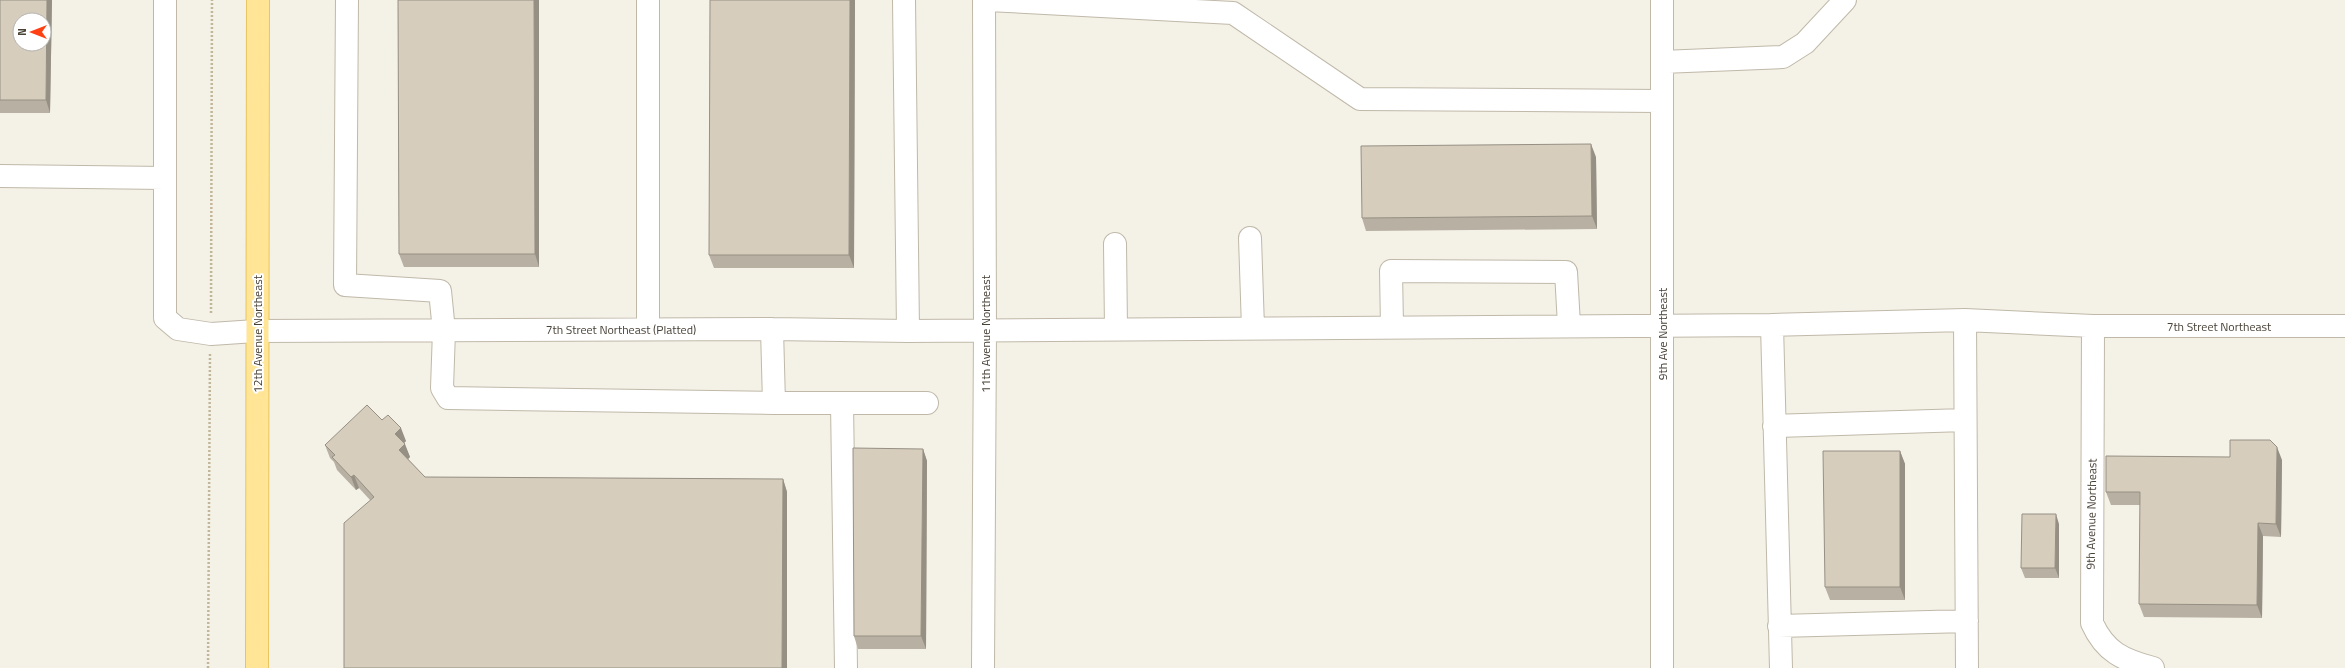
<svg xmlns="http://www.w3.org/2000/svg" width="2345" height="668" font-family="'Titillium Web',sans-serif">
  <rect width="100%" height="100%" fill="#f4f1e7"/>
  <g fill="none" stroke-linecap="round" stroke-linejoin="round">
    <defs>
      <path id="minor" d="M 165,0 L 165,318 L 178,329 L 211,334 L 256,331 L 772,329 L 908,331 L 1772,325 L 1965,320 L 2093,326 L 2345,326
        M 347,0 L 345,285 L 440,291 L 444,331 L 442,388 L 448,398 L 774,403 L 772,329
        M 904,0 L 908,331
        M 988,0 L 1233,13 L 1360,99 L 1661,101
        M 1662,0 L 1662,668
        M 1662,62 L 1783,57 L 1805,43 L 1845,0
        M 0,176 L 165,178
        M 1250,238 L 1253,328
        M 1115,244 L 1116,329
        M 1965,320 L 1967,668
        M 1772,325 L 1781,668
        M 2093,326 L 2092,623 C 2105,652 2123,660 2153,668
        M 1392,327 L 1391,271 L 1566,272 L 1569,325
        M 648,329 L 648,0
        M 774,403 L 927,403
        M 842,403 L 846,668
        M 1774,426 L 1965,420
        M 1779,626 L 1967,621
        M 983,668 L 985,330 L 984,0"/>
      <path id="major" d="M 257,668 L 258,0"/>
    </defs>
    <use href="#minor" stroke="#c0b9a9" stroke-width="24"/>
    <use href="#major" stroke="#e8c561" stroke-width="24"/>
    <path stroke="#c2b69a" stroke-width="2.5" stroke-dasharray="2 2" stroke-linecap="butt" d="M 211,313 L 212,0
      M 208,668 L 210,352"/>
    <use href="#minor" stroke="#fff" stroke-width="22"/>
    <use href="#major" stroke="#ffe595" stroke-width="22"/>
  </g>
  <path fill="#b8b0a2" d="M 0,0 L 52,0 L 50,113 L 0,113 Z
    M 398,0 L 539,0 L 539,267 L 404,267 L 399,254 Z
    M 855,0 L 854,268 L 714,268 L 709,255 Z
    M 1596,157 L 1597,229 L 1366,231 L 1362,218 Z
    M 382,420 L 406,441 L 404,443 L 410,457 L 408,459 L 425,477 L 783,479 L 787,492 L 787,668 L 344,668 L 370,500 L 359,488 L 356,490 L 337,470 L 334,462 L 330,458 L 325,445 Z
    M 923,449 L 927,461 L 926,649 L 858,649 L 854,636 Z
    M 1900,451 L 1905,464 L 1905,600 L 1830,600 L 1825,587 Z
    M 2230,457 L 2282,460 L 2281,537 L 2263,536 L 2262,618 L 2144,617 L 2139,604 L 2140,505 L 2111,505 L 2106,492 Z
    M 2059,524 L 2059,578 L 2025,578 L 2021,568 Z"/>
  <path fill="#969084" d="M 47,0 L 52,0 L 50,113 L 46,100 Z
    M 534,0 L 539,0 L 539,267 L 535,254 Z
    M 850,0 L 855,0 L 854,268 L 849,255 Z
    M 1591,144 L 1596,157 L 1597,229 L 1592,216 Z
    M 401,428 L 406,441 L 400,447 L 395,434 Z
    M 405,444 L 410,457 L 404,463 L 399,450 Z
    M 2277,447 L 2282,460 L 2281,537 L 2276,524 Z
    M 923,449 L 927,461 L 926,649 L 921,636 Z
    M 1900,451 L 1905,464 L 1905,600 L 1900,587 Z
    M 354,475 L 359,488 L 356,490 L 351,477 Z
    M 783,479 L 787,492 L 787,668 L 782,668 Z
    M 2056,514 L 2059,524 L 2059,578 L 2055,568 Z
    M 2258,523 L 2263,536 L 2262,618 L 2257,605 Z"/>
  <path fill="#d6cdbc" stroke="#969084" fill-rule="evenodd" d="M 0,0 L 47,0 L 46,100 L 0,100 ZM 20,20 L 44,20 L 44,44 L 20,44 Z
    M 398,0 L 534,0 L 535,254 L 399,254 Z
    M 710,0 L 850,0 L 849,255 L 709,255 Z
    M 1591,144 L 1592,216 L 1362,218 L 1361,146 Z
    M 367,405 L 382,420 L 388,415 L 401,428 L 395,434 L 405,444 L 399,450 L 425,477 L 783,479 L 782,668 L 344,668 L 344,523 L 374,497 L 354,475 L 351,477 L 332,457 L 335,455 L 325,445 Z
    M 2230,440 L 2270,440 L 2277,447 L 2276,524 L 2258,523 L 2257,605 L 2139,604 L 2140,492 L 2106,492 L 2106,456 L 2230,457 Z
    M 853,448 L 923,449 L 921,636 L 854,636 Z
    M 1823,451 L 1900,451 L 1900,587 L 1825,587 Z
    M 2022,514 L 2056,514 L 2055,568 L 2021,568 Z"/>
  <g text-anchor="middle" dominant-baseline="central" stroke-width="4" stroke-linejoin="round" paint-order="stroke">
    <g font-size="12" fill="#474136" stroke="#fff">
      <text x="2219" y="326">7th Street Northeast</text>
      <text x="621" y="329">7th Street Northeast (Platted)</text>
      <text transform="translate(257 334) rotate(-90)">12th Avenue Northeast</text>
      <text transform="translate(985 334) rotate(-90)">11th Avenue Northeast</text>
      <text transform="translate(1662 334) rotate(-90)">9th Ave Northeast</text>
      <text transform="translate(2091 514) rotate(-89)">9th Avenue Northeast</text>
    </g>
  </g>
  <g transform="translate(32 32) rotate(270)"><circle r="19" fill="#ffffff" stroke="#b5b3af"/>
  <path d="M0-3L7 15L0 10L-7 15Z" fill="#ff4013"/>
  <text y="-6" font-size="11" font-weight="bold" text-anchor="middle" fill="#474136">N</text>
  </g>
</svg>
